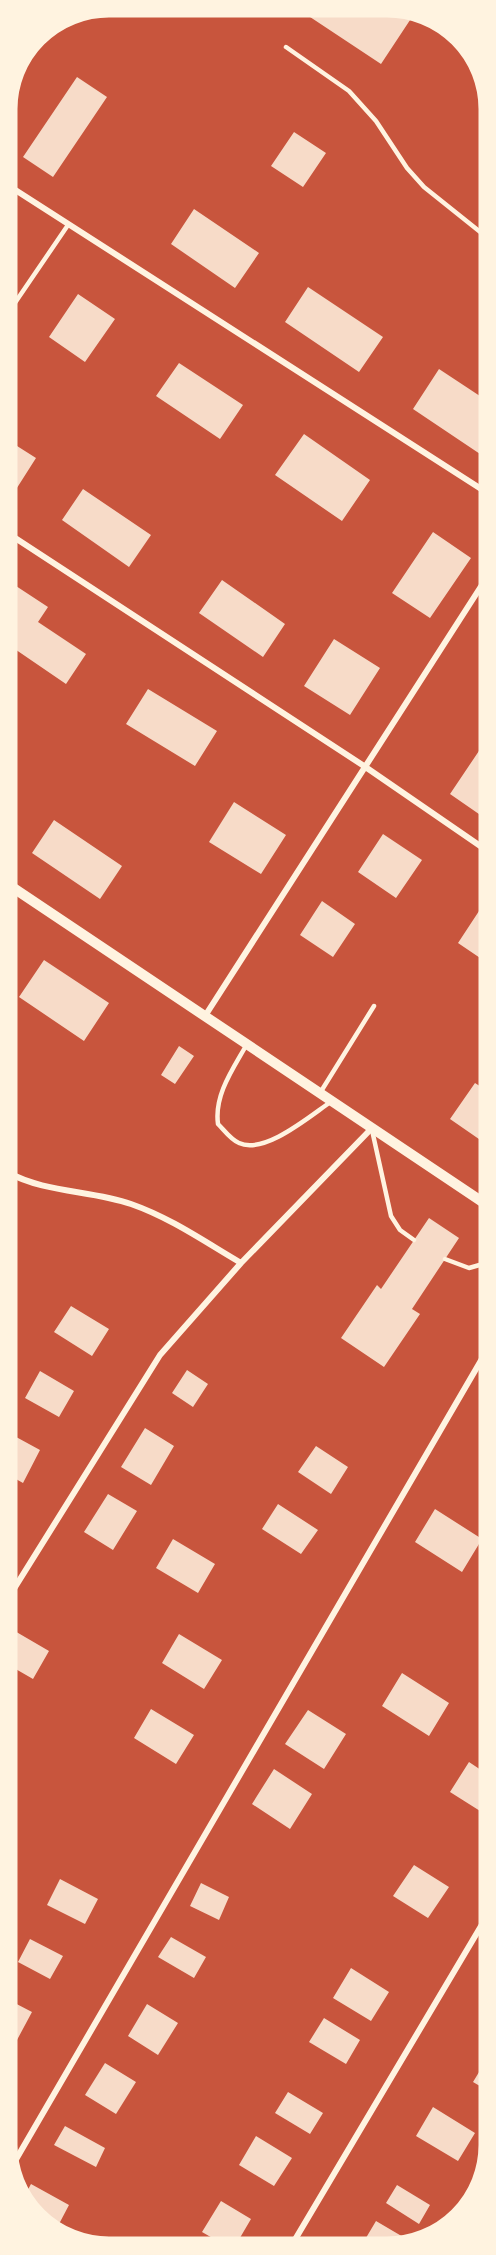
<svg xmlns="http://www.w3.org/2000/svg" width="496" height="2255" font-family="'Fira Sans Condensed',sans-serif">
  <rect width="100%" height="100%" fill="#c8553d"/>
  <path fill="#f7dbc8" d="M 413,9 L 416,11 L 381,64 L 301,11 Z
    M 77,77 L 107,97 L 53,177 L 23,157 Z
    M 294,132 L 326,153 L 303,187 L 271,166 Z
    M 194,209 L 259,253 L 235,288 L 171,244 Z
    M 308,287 L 383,337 L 359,372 L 285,322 Z
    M 78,294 L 115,319 L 85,362 L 49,337 Z
    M 179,363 L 243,405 L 220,439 L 156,396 Z
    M 439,369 L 489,402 L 489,460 L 413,409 Z
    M 304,434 L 370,480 L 342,521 L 275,475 Z
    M 6,439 L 36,458 L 15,491 L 6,486 Z
    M 83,489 L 151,535 L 129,567 L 62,520 Z
    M 433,532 L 471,558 L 430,618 L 392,593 Z
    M 222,580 L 285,624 L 263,657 L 199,613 Z
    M 16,586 L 48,607 L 38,622 L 86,654 L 66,684 L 6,643 L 6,600 Z
    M 334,639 L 380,668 L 350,715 L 304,686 Z
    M 148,689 L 217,731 L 195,766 L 126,724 Z
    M 489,736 L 489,821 L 450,794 Z
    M 234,802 L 286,835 L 261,874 L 209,842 Z
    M 54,820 L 122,866 L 100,899 L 32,853 Z
    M 383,834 L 422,860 L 396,898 L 358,872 Z
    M 322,901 L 355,924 L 333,957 L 300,935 Z
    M 481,908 L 489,914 L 489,964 L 458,943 Z
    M 44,960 L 109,1003 L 84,1041 L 19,997 Z
    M 179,1046 L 194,1056 L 175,1084 L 161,1075 Z
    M 475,1083 L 489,1092 L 489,1146 L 450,1119 Z
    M 429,1218 L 459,1238 L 412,1309 L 420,1314 L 384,1367 L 341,1338 L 377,1285 L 381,1289 Z
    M 71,1306 L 109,1329 L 92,1356 L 54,1332 Z
    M 187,1370 L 208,1384 L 193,1407 L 172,1393 Z
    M 40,1371 L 74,1391 L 59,1417 L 25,1398 Z
    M 145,1428 L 174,1446 L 151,1485 L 121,1467 Z
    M 7,1432 L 40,1450 L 23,1483 L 7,1474 Z
    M 316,1446 L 348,1467 L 331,1494 L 298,1472 Z
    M 108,1494 L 137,1511 L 113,1550 L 84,1532 Z
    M 278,1504 L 318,1530 L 301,1554 L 262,1529 Z
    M 435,1509 L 482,1539 L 462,1572 L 415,1542 Z
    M 173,1539 L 215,1564 L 198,1593 L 156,1568 Z
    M 13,1630 L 49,1651 L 33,1679 L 7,1664 L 7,1642 Z
    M 179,1634 L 222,1660 L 204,1689 L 162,1663 Z
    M 402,1673 L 449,1703 L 429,1736 L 382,1706 Z
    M 151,1709 L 194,1735 L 176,1764 L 134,1738 Z
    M 308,1710 L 346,1734 L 324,1769 L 285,1744 Z
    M 490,1726 L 490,1745 L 481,1739 Z
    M 469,1762 L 490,1776 L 488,1816 L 450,1792 Z
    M 274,1769 L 312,1794 L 290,1829 L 252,1804 Z
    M 414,1865 L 449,1887 L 428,1918 L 393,1896 Z
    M 60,1879 L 98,1899 L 85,1924 L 47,1905 Z
    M 201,1883 L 229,1897 L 219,1920 L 190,1906 Z
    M 171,1937 L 206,1957 L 194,1978 L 158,1957 Z
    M 30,1939 L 63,1956 L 50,1979 L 18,1962 Z
    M 351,1968 L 389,1992 L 371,2021 L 333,1998 Z
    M 7,1999 L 32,2012 L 17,2040 L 7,2035 Z
    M 147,2004 L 178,2023 L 158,2055 L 128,2036 Z
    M 324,2018 L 360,2040 L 346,2064 L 309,2042 Z
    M 490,2054 L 490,2092 L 473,2082 Z
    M 105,2063 L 136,2082 L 116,2114 L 85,2095 Z
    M 288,2092 L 323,2113 L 310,2134 L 275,2113 Z
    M 433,2107 L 475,2133 L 458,2161 L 416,2136 Z
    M 65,2126 L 105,2148 L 96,2167 L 54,2145 Z
    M 256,2136 L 292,2158 L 274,2186 L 239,2165 Z
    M 31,2184 L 69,2205 L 59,2224 L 29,2208 L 24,2197 Z
    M 397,2185 L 430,2205 L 419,2224 L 386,2203 Z
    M 221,2201 L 251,2219 L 234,2248 L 228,2247 L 202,2232 Z
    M 376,2221 L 410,2241 L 409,2243 L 400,2248 L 360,2248 Z"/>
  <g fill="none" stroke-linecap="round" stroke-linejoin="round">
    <path stroke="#fff3e0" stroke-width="4.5" d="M 286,47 L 349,91 L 376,121 L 407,168 L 424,187 L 489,239
      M 6,316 L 68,225
      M 247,1044 C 233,1069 214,1095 218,1124 C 224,1130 231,1140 239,1143 C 265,1155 311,1115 332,1101
      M 320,1093 L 374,1006
      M 372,1130 L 391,1216 L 400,1230 L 414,1240
      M 445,1259 L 469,1268 L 490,1262"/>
    <path stroke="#fff3e0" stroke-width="6" d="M 6,184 L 489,494
      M 6,532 L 364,766 L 489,852
      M 205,1016 L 489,574
      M 7,1172 C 45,1193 91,1190 131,1204 C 171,1218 205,1242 241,1263
      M 7,1600 L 160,1355 L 241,1263 L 372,1128
      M 11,2168 L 490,1345
      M 290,2248 L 490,1911"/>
    <path stroke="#fff3e0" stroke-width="10" d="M 6,883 L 490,1207"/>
  </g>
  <path d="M0 0H496V2255H0ZM109 16H387A93 93 0 0 1 480 109V2145A93 93 0 0 1 387 2238H109A93 93 0 0 1 16 2145V109A93 93 0 0 1 109 16Z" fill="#fff3e0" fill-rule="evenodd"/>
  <path fill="none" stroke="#fff3e0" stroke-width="3" d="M109 16H387A93 93 0 0 1 480 109V2145A93 93 0 0 1 387 2238H109A93 93 0 0 1 16 2145V109A93 93 0 0 1 109 16Z"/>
</svg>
